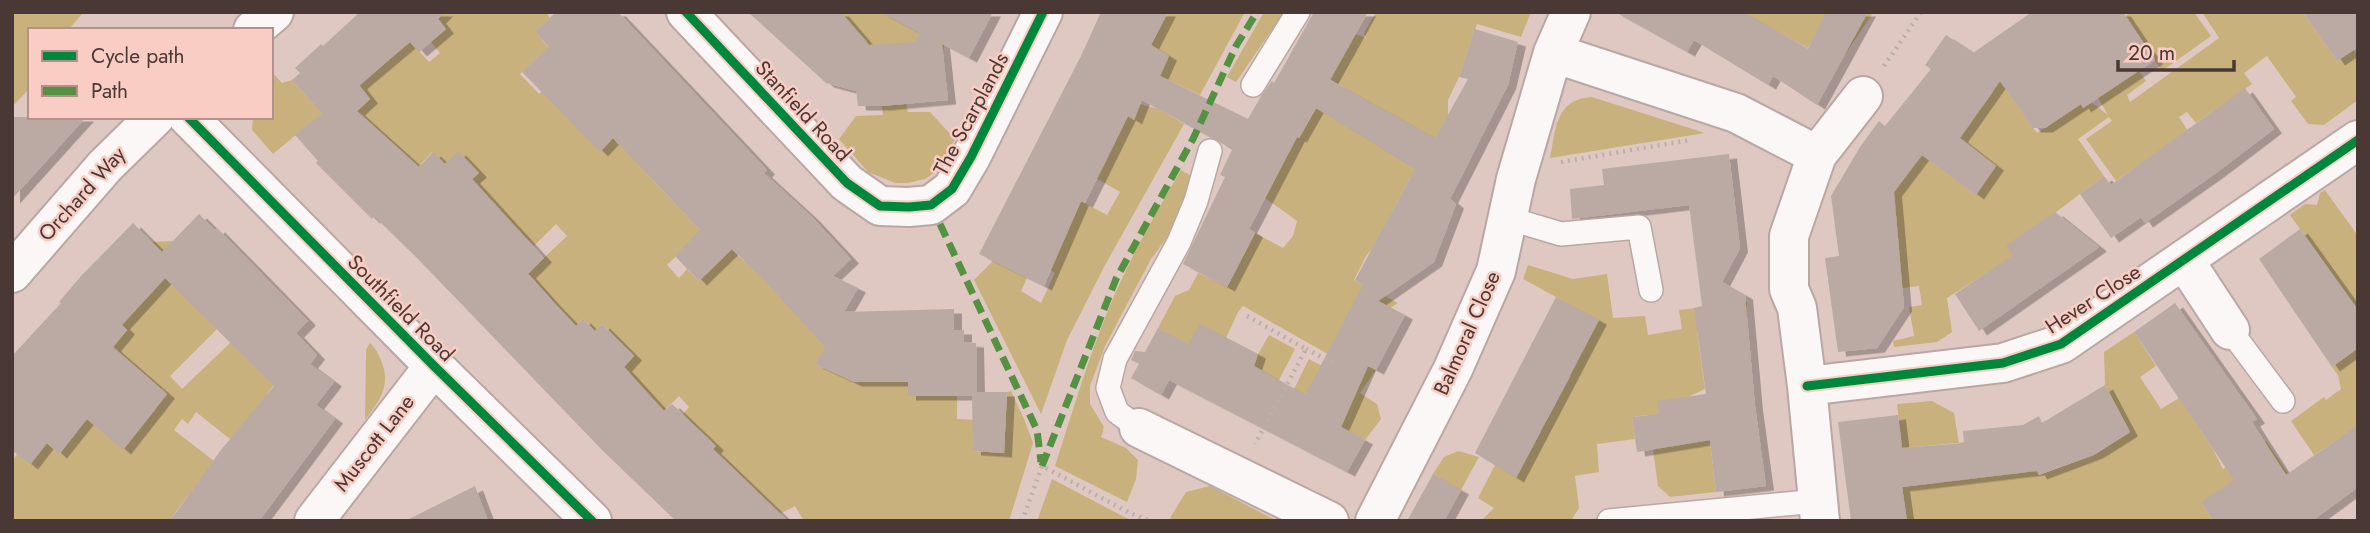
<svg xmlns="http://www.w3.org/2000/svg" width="2370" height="533" font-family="Jost,sans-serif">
  <defs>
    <filter id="shadow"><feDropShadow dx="8" dy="4.5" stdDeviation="0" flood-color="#0004"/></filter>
  </defs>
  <rect width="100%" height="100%" fill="#dfc8c2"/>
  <path fill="#c9b17d" d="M 12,12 L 84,12 L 68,30 L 30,30 L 30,88 L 12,107 Z
    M 438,12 L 546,12 L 550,18 L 535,32 L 551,50 L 545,51 L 520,74 L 539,94 L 549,84 L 600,151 L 613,138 L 618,144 L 672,147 L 646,173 L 702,232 L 667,265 L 679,278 L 687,269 L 699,281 L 731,249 L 744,261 L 753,252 L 839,324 L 815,364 L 837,374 L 849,354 L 864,354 L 864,382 L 908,382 L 908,396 L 957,396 L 957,419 L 977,420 L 973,426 L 973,451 L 1004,453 L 1007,392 L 1011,391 L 1025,421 L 1033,443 L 1009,521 L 804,521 L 795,506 L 766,521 L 716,513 L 747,482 L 731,466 L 715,481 L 683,414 L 689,407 L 679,396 L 664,411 L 626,377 L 630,373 L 624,367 L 634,355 L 602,324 L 595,331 L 583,319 L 576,326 L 528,273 L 567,236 L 556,224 L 534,246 L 508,220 L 441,208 L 479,173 L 445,164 L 432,152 L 413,173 L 381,153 L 392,143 L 372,125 L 360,136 L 331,126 L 321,114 L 273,154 L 252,130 L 253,117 L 271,117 L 271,71 L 282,83 L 292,80 L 314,104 L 353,115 L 370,99 L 360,86 L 410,41 L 429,62 L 440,53 L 431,42 L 446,29 L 435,15 Z
    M 830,12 L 929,12 L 947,38 L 943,50 L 934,42 L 860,46 L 866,40 L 854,28 Z
    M 1168,12 L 1245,12 L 1200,95 L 1160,76 L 1151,45 Z
    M 1264,12 L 1284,12 L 1236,82 L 1227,77 Z
    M 1376,12 L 1531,12 L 1521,37 L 1477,24 L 1459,77 L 1448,100 L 1448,115 L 1433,142 L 1442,171 L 1410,178 L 1384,227 L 1433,255 L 1430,265 L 1381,238 L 1366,256 L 1354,280 L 1398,303 L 1331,347 L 1376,370 L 1360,393 L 1377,404 L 1381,419 L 1365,440 L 1341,427 L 1345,417 L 1294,389 L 1309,359 L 1333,372 L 1340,361 L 1243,306 L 1238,312 L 1221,349 L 1188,344 L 1158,328 L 1175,296 L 1189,290 L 1198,273 L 1227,287 L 1255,233 L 1283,248 L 1293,236 L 1297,221 L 1265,198 L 1248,119 L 1253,111 L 1299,138 L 1317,107 L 1372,142 L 1351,92 L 1330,79 L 1355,34 L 1366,38 L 1364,33 Z
    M 1742,12 L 1872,12 L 1873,13 L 1844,56 L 1815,36 L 1808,48 Z
    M 2131,12 L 2194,12 L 2211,36 L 2162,71 L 2125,16 Z
    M 2202,12 L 2303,12 L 2337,61 L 2354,50 L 2358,56 L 2358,100 L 2324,125 L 2308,124 L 2291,101 L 2296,97 L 2267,56 L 2244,73 L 2252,84 L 2196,123 L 2187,112 L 2179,117 L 2188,131 L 2116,181 L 2086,139 L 2112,121 L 2109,117 L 2078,139 L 2104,176 L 2048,218 L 2014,256 L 1947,298 L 1952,332 L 1937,342 L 1894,347 L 1893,341 L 1914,336 L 1909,307 L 1922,305 L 1919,286 L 1878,291 L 1876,172 L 1922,154 L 1976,195 L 1985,181 L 1951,131 L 1973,99 L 1983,106 L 1993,92 L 1976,80 L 1988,64 L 2037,133 L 2051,124 L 2052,66 L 2084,107 L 2091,102 L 2108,115 L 2098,98 L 2120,43 L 2146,81 L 2127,95 L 2130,102 L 2219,38 Z
    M 1592,97 L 1705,133 L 1550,158 C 1556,129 1555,99 1592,97 Z
    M 906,104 L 908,112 L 930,112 L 955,139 L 937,171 L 925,179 L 908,183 L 895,183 L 868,172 L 839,139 L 856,116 L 883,115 L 882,106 Z
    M 1140,104 L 1158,109 L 1184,124 L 1104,267 L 1067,340 L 1041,414 L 974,280 L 993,261 L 1027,278 L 1021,291 L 1041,303 L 1055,273 L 1039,262 L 1064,213 L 1073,218 L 1081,201 L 1107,215 L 1120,192 L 1087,173 L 1128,116 L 1134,119 Z
    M 1181,170 L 1193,177 L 1174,228 L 1151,259 L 1105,346 L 1090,386 L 1090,404 L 1104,427 L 1101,437 L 1126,448 L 1138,460 L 1136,479 L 1127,502 L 1055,466 C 1072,413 1088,359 1109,308 C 1129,260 1155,214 1181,170 Z
    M 2325,190 L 2358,236 L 2358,310 L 2290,215 L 2305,204 L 2317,205 L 2320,193 Z
    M 173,241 L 217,329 L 170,376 L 182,389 L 231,342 L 280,377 L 267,394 L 279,403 L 230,439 L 196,412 L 188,424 L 182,419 L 174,430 L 214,461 L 173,516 L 178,521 L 12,521 L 12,461 L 17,454 L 30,465 L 45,442 L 60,454 L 77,432 L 54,389 L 123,449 L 156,409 L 159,387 L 124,357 L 111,349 L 127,330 L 112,316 L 152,242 Z
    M 1528,265 L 1573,279 L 1607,274 L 1613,318 L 1645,316 L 1648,335 L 1682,329 L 1679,310 L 1747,302 L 1747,324 L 1697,331 L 1705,389 L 1690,396 L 1709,433 L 1716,492 L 1670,497 L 1658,486 L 1648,415 L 1632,417 L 1635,439 L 1597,444 L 1599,472 L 1575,476 L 1579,508 L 1571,521 L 1481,521 L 1494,508 L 1478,498 L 1495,465 L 1516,477 L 1541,432 L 1499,409 L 1504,398 L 1547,420 L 1571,376 L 1529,352 L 1532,342 L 1573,365 L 1598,320 L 1523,279 Z
    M 2134,332 L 2156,366 L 2140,377 L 2161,409 L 2179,398 L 2213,449 L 2223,469 L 2266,441 L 2311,507 L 2309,510 L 2283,470 L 2225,507 L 2201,502 L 2213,521 L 1907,521 L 1902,487 L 1963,479 L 1959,443 L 1902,448 L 1897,404 L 1932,401 L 1954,413 L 1959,443 L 1964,442 L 1968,478 L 2019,473 L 2012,426 L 2020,426 L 2039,475 L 2093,456 L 2130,432 L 2105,385 L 2104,352 Z
    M 1269,335 L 1295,349 L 1278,382 L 1253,367 L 1258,354 Z
    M 370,343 C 376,349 379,355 382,363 C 391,387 379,401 365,420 L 366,350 Z
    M 2358,348 L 2358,426 L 2314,455 L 2291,421 L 2324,397 L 2326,400 L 2341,389 L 2338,375 L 2332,367 Z
    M 1458,451 L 1479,457 L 1461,490 L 1433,474 L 1444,457 Z
    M 1052,479 L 1132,521 L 1037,521 Z
    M 1210,486 L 1277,521 L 1177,521 L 1170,518 L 1186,492 Z"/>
  <path fill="#bba9a4" filter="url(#shadow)" d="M 360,12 L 445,12 L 438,19 L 446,29 L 419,52 L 410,42 L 359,85 L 370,99 L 357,111 L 419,167 L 433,152 L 445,164 L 458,151 L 479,173 L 472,179 L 544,258 L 528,274 L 552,301 L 576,326 L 583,319 L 595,331 L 602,324 L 634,356 L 624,367 L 664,411 L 672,404 L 716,446 L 713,449 L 788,521 L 676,521 L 603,451 L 418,259 L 374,216 L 372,219 L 316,163 L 318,161 L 295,135 L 322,113 L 292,80 L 300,73 L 295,68 L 321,44 L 323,46 Z
    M 556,12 L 618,12 L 767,170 L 764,173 L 812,217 L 851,259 L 833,276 L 858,288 L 844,312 L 954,309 L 954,330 L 964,330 L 964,342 L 976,343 L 977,392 L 1007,392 L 1004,453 L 973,451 L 972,396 L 908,396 L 908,382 L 854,382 L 815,364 L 825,347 L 765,281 L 732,249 L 699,281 L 675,256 L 700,230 L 613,138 L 600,152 L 522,72 L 549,47 L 535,32 Z
    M 748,12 L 841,12 L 869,45 L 915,42 L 919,33 L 880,12 L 993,12 L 969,58 L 942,44 L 948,100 L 882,106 L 858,106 L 856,91 L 826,83 Z
    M 1101,12 L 1168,12 L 1151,45 L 1169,56 L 1160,76 L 1248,119 L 1261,96 L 1272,81 L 1274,83 L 1314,12 L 1368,12 L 1330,80 L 1435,138 L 1468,79 L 1459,77 L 1475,29 L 1518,42 L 1508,85 L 1450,199 L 1456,204 L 1434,262 L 1378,301 L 1405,315 L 1376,370 L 1368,366 L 1341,427 L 1365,440 L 1347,472 L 1169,380 L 1161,395 L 1131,378 L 1139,364 L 1131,360 L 1135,351 L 1145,352 L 1158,328 L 1188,344 L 1200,324 L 1258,354 L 1254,366 L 1305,395 L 1363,285 L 1355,280 L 1415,169 L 1316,108 L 1299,138 L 1297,137 L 1249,229 L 1255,233 L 1227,287 L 1183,264 L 1225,177 L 1220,175 L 1232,150 L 1214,138 L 1210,137 L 1142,100 L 1134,120 L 1128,116 L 1085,203 L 1081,201 L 1044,286 L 979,254 L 1081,56 Z
    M 1615,12 L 1743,12 L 1808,49 L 1826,12 L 1868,12 L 1817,105 L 1773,76 L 1768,85 L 1694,40 L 1687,52 Z
    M 2032,12 L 2123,12 L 2155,60 L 2083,108 L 2081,104 L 2045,128 L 2033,128 L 2000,81 L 1960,138 L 1996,166 L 1976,195 L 1922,155 L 1894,192 L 1904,307 L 1877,348 L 1838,352 L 1825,258 L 1839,256 L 1831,196 L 1860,147 L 1879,121 L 1885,126 L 1931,69 L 1925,65 L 1946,35 L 1973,53 Z
    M 2303,12 L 2358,12 L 2358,47 L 2337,61 Z
    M 2245,88 L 2274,129 L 2216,173 L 2145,223 L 2141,217 L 2111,238 L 2080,194 L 2104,176 L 2111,185 Z
    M 12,117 L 86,117 L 12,199 Z
    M 1729,154 L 1740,248 L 1722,282 L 1745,295 L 1755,406 L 1766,486 L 1716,492 L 1710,440 L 1637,452 L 1632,417 L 1659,414 L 1657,401 L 1706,394 L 1694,308 L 1702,306 L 1689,205 L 1572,219 L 1570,189 L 1604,185 L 1602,169 Z
    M 2055,212 L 2099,247 L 1979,331 L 1955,294 L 2013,255 L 2006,245 Z
    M 199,214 L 215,230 L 217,228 L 308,321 L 296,333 L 317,355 L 310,364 L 334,382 L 316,405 L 335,419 L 259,521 L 170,521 L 221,450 L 274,386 L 165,278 L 122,325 L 127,330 L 113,347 L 167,394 L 123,450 L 87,419 L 59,454 L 47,443 L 30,465 L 12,450 L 12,356 L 61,303 L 59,302 L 82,275 L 133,223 L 162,252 Z
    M 2300,229 L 2358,310 L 2358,348 L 2332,367 L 2259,259 Z
    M 1556,297 L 1599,320 L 1516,478 L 1475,453 Z
    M 2175,303 L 2257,419 L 2252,422 L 2286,475 L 2358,425 L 2358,487 L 2312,521 L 2213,521 L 2201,502 L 2234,480 L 2134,332 Z
    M 2105,385 L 2130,432 L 2095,454 L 2039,475 L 2037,471 L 1902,487 L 1907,521 L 1851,521 L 1838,422 L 1898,415 L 1902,448 L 1964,443 L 1963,431 L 2023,425 L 2039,416 L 2042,423 Z
    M 1433,474 L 1461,490 L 1444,521 L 1407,521 Z
    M 475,486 L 488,521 L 405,521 Z"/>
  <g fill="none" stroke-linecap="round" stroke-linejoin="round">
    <defs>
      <path id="service" d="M 1253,85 L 1298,12
        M 1507,218 L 1561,234 L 1639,227 L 1651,290
        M 2230,330 L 2283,401
        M 1139,428 L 1117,412 L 1108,388 L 1115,359 L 1179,242 L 1196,201 L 1210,151
        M 1609,521 L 1817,501"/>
      <path id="minor" d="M 686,12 L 847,183 L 880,206 L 909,207 L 931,205 L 952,189 L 971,157 L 1043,12
        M 253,30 L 274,12
        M 1553,53 L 1736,113 L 1817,155
        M 188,117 L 434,366 L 592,521
        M 2184,260 L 2230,330
        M 12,273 L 105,166 L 155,117
        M 1807,386 L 2003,363 L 2061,344 L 2358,140
        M 1139,428 L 1329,521
        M 314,521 L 434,366
        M 1375,521 L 1453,369 L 1496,271 L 1516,179 L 1553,53 L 1571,12
        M 1820,521 L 1807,386 L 1797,308 L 1789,289 L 1789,236 L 1817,155 L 1863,96"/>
    </defs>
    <use href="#service" stroke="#b9a7a3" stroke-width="26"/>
    <use href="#minor" stroke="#b9a7a3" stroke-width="42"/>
    <path stroke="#baafad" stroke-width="4.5" stroke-dasharray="2 5" stroke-linecap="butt" d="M 1884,66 L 1921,12
      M 1561,162 L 1691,140
      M 1247,316 L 1306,349 L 1255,444
      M 1306,349 L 1335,364
      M 1022,521 L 1042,466 L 1130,513 L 1150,521"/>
    <use href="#service" stroke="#faf7f6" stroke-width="23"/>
    <use href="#minor" stroke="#faf7f6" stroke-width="38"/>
    <path stroke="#549241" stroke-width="7" stroke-dasharray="14 7" stroke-linecap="butt" d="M 940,224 L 1037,430 L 1041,462
      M 1042,466 L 1116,279 L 1193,139 L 1236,46 L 1257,12"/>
    <defs>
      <path id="cycleway" d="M 686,12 L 847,183 L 880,206 L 909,207 L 931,205 L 952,189 L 971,157 L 1043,12
        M 188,117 L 434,366 L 592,521
        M 1807,386 L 2003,363 L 2061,344 L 2358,140"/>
    </defs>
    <use href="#cycleway" stroke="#f9cdc3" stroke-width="13"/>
    <use href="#cycleway" stroke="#00873e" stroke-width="9"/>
  </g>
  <g text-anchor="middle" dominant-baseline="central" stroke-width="5" stroke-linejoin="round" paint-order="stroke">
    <g font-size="21" fill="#493834" stroke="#f9cdc3">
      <text transform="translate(803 111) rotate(47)">Stanfield Road</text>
      <text transform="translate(971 114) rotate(-62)">The Scarplands</text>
      <text transform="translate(82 194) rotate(-48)">Orchard Way</text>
      <text transform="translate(2093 299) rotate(-33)">Hever Close</text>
      <text transform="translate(401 308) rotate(45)">Southfield Road</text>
      <text transform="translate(1467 333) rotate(-66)">Balmoral Close</text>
      <text transform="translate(374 443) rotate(-52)">Muscott Lane</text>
    </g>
  </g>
  <rect width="2370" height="533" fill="none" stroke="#493834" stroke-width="28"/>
  <rect x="28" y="28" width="245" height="91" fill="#f9cdc3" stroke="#b3918a" stroke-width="2"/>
  <rect x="42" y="51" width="35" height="10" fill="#00873e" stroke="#b3918a" stroke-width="2"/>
  <text x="91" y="63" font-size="21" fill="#493834">Cycle path</text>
  <rect x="42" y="86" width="35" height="10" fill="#549241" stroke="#b3918a" stroke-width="2"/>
  <text x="91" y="98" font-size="21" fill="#493834">Path</text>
  <path d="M2118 60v10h116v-10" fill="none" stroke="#493834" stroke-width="3.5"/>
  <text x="2128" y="60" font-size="21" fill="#493834" stroke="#f9cdc3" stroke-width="5" paint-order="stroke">20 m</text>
</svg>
